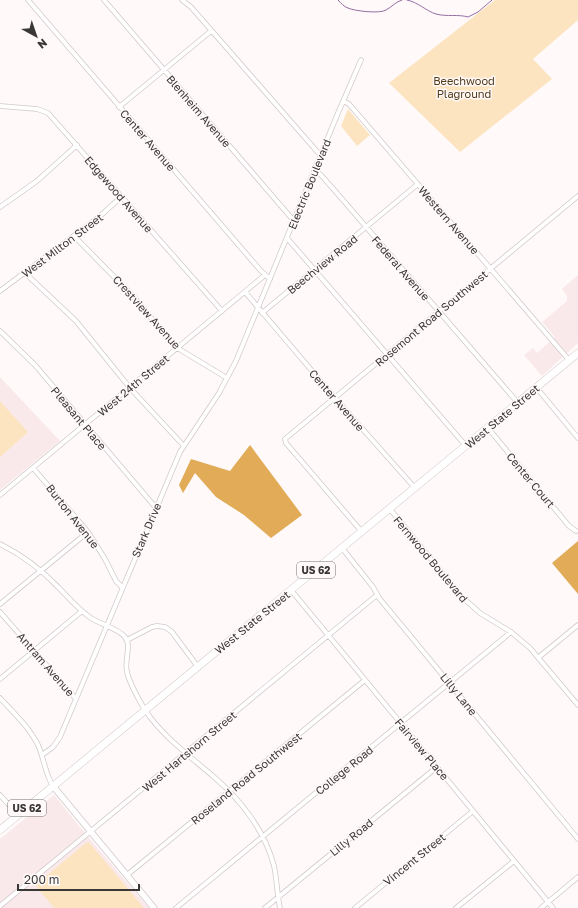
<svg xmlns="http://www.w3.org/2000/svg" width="578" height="908" font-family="'Golos Text',sans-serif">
  <rect width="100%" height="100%" fill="#fff9f9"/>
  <path fill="#fae9ea" d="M 578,275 L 578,343 L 542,376 L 524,355 L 533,348 L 537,353 L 555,337 L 542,322 L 567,301 L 567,296 L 562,289 Z
    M 0,377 L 60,441 L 0,490 Z
    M 54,795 L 79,826 L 149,908 L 0,908 L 0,839 Z"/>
  <path fill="#fde4c1" d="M 495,0 L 578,0 L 578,20 L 533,59 L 552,79 L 460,152 L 389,83 Z
    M 348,109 L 370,135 L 357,146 L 341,126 Z
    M 0,401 L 28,432 L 0,457 Z
    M 89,842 L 144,908 L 54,908 L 35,885 L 86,843 Z"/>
  <path fill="#e1ab57" d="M 250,445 L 302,515 L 271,538 L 244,515 L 216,497 L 195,473 L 183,493 L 179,485 L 191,459 L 230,471 Z
    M 578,541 L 578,594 L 552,563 Z"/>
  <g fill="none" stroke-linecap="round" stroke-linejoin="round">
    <path stroke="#9570a4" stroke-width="1" d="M 338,0 C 341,3 344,7 348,8 C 354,11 380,14 386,10 C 392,7 395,2 402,0
      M 407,0 C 418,2 426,11 436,14 C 447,17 458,14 468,17 L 478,12 L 492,0"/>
    <defs>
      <path id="street" d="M 28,0 L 261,271 L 270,279
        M 104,0 L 294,221
        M 182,0 L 191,7 L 321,156
        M 343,101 L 349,104 L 569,360
        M 0,106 L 37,109 L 48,113 L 222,311
        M 119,107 L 211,31
        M 315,170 L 321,175 L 336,192 L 518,403
        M 0,207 L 37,181 L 77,145
        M 74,236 L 134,297 L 174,346 L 227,378
        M 287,238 L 466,446
        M 25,273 L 76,321 L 130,388 L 183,445
        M 0,291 L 99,217 L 121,197
        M 245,292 L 335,398 L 415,488
        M 262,313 L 418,184
        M 0,331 L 35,365 L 156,508
        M 536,387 L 578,438
        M 488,428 L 569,526 L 576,531
        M 33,468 L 88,532 L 105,559 L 116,581 L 122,587
        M 0,495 L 265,275
        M 390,509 L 462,597 L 480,613 L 511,632 L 530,648 L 578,705
        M 362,532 L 286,443 L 285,439 L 578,196
        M 0,544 C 22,555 41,569 58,587 C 69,598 78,609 91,618 C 100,624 119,629 125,637 C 132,646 124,660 127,672 C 130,685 138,698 145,710 C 163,737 190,756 214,777 C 241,800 265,831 274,866 C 277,880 277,894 280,908
        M 342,548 L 373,587 L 379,598 L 578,839
        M 291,590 L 553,908
        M 0,604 L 88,532
        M 0,612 L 76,699
        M 127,640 L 152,627 L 157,626 L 165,627 L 172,632 L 198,667
        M 539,657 L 578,625
        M 0,679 L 82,611
        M 0,698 C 13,712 29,727 38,745 C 44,758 45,774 53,786
        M 42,755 L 53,747 L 60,737 L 180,452 L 219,393 L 236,361 L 338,113 L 361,60
        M 0,795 L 18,815
        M 127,875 L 365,680
        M 0,906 L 377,595
        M 176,908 L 511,632
        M 265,908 L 437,767
        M 355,908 L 473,811
        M 456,908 L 514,861
        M 541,908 L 578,877"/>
      <path id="secondary" d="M 53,786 L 154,908"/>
      <path id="highway" d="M 0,830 L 578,353"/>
    </defs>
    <use href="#street" stroke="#d1c9ca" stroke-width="5.5"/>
    <use href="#secondary" stroke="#d1c9ca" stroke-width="7"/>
    <use href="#highway" stroke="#d1c9ca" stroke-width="8"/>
    <use href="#street" stroke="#fff" stroke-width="4"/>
    <use href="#secondary" stroke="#fff" stroke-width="5.5"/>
    <use href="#highway" stroke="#fff" stroke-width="7"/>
  </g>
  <g text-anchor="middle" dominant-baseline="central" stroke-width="3" stroke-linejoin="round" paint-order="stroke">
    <g fill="#fff9f9" stroke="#757171" stroke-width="1">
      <rect x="297" y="562" width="38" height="16" rx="3"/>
      <rect x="8" y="800" width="38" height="16" rx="3"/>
    </g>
    <g font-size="10" font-weight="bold" fill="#3a3737">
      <text x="316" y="570">US 62</text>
      <text x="27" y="808">US 62</text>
    </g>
    <g font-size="11" fill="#533c19" stroke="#fff9f9">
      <text x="464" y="80">Beechwood<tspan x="464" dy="13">Plaground</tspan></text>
    </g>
    <g font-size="11" fill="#3a3737" stroke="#fff9f9">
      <text transform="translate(199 111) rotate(49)">Blenheim Avenue</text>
      <text transform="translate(148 140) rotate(49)">Center Avenue</text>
      <text transform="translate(309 184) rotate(-68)">Electric Boulevard</text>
      <text transform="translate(119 194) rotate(49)">Edgewood Avenue</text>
      <text transform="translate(449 220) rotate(49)">Western Avenue</text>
      <text transform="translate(62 245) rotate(-37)">West Milton Street</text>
      <text transform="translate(322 264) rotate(-39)">Beechview Road</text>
      <text transform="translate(401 268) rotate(49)">Federal Avenue</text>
      <text transform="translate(147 312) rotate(48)">Crestview Avenue</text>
      <text transform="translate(431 318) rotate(-40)">Rosemont Road Southwest</text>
      <text transform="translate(133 385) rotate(-40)">West 24th Street</text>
      <text transform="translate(337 400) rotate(49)">Center Avenue</text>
      <text transform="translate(502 416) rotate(-40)">West State Street</text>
      <text transform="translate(79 418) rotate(50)">Pleasant Place</text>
      <text transform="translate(531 480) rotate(50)">Center Court</text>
      <text transform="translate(73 516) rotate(52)">Burton Avenue</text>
      <text transform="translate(146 530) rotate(-67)">Stark Drive</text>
      <text transform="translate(431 559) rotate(50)">Fernwood Boulevard</text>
      <text transform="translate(252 622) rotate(-39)">West State Street</text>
      <text transform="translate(46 664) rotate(49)">Antram Avenue</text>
      <text transform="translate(459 694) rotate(51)">Lilly Lane</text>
      <text transform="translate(422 749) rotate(50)">Fairview Place</text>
      <text transform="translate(189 751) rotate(-40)">West Hartshorn Street</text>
      <text transform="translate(344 770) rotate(-39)">College Road</text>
      <text transform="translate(246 778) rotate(-39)">Roseland Road Southwest</text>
      <text transform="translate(351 837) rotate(-39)">Lilly Road</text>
      <text transform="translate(414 859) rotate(-39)">Vincent Street</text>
    </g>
  </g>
  <g transform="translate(36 36) rotate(140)" stroke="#fff9f9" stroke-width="3" paint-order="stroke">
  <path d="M0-3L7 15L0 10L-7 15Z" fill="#3a3737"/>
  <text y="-6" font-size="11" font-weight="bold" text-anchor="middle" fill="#3a3737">N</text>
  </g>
  <path d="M18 884v6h121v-6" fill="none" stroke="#3a3737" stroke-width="2"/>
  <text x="24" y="884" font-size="12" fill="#3a3737" stroke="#fff9f9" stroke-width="3" paint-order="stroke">200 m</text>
</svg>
